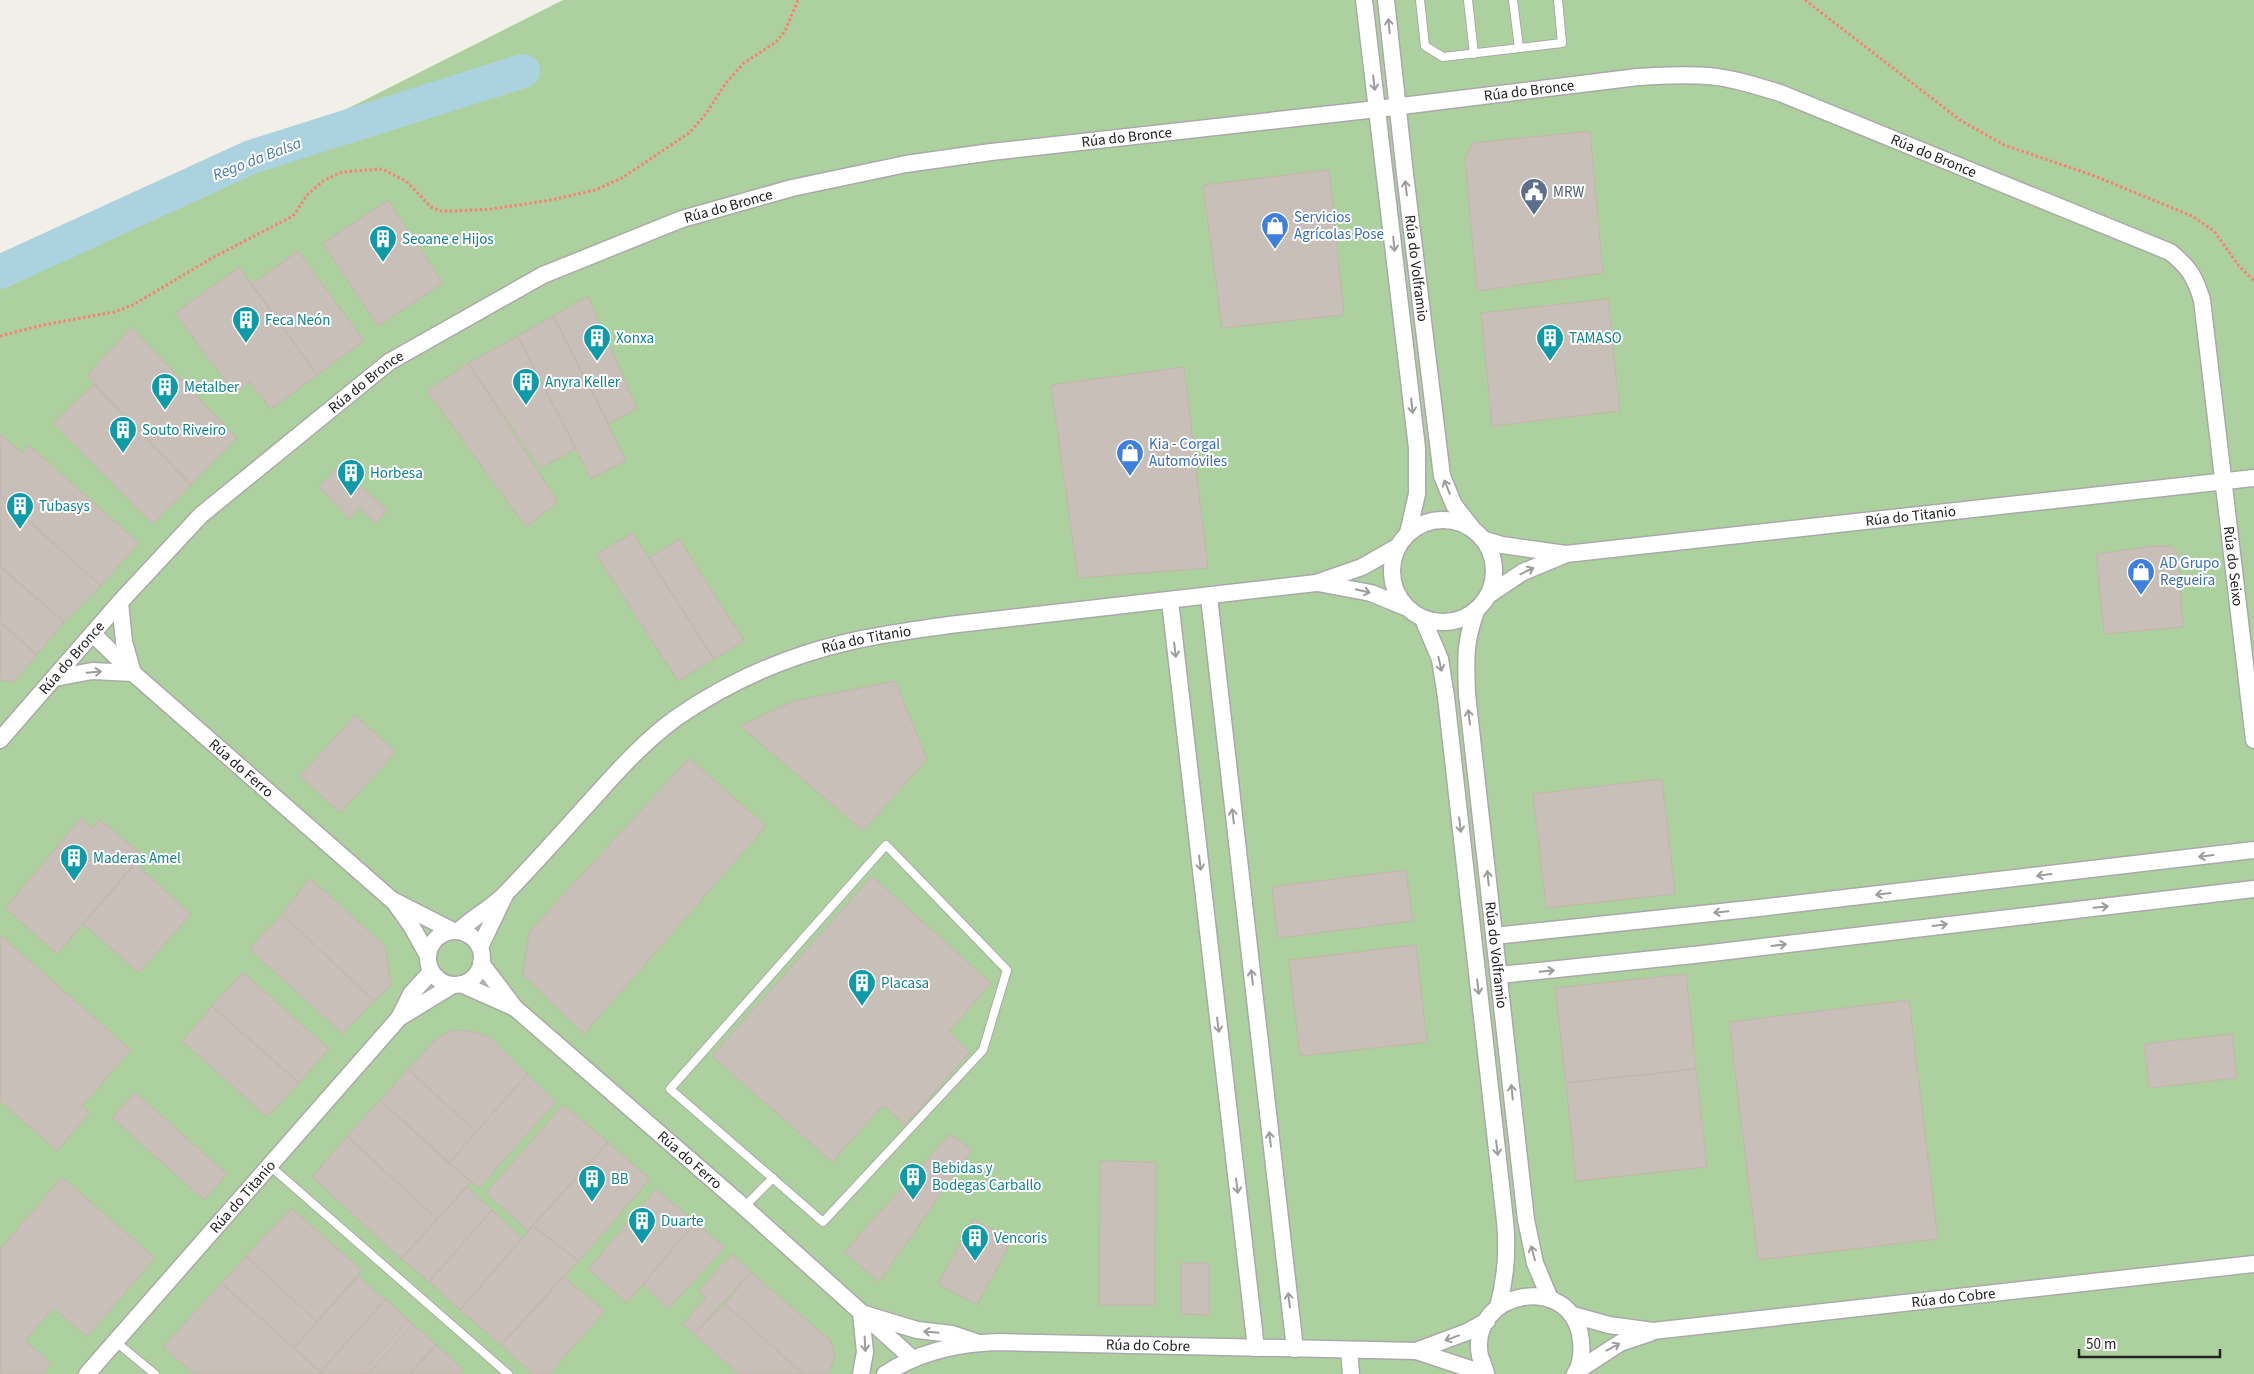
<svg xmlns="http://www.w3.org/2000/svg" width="2254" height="1374" font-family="'Source Sans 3',sans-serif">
  <rect width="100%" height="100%" fill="#f2efe9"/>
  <path fill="#add19e" d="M 563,0 L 2254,0 L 2254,1374 L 0,1374 L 0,281 L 47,260 Z"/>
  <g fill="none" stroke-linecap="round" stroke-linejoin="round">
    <path stroke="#aad3df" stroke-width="34" d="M 0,272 L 251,157 L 523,71"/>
  </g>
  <path fill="#c7bfb8" stroke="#c4b6ab" d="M 1590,131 L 1603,273 L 1477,291 L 1465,160 L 1472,143 Z
    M 1329,170 L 1344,315 L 1222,328 L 1203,185 Z
    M 388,200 L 443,283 L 378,326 L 323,243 Z
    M 298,251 L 364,341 L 317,375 L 252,284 Z
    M 239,267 L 317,375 L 271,409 L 250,382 L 235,394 L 175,313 Z
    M 588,296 L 637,408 L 609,424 L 553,316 Z
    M 1608,299 L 1620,411 L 1492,426 L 1481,313 Z
    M 553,316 L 626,460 L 591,479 L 518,336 Z
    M 131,327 L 237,438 L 191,485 L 87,376 Z
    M 518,336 L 576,449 L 540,468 L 468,363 Z
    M 468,363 L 558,502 L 526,527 L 427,391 Z
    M 1184,367 L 1208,568 L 1078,578 L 1051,385 Z
    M 94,384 L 191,485 L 153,524 L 53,423 Z
    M 0,434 L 22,453 L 29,445 L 139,543 L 101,586 L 0,496 Z
    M 339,466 L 387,510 L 376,524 L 360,508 L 349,519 L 319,487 Z
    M 0,494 L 101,586 L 64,622 L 0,566 Z
    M 633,533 L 714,659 L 678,681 L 596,554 Z
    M 679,539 L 744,641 L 714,659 L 649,558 Z
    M 2153,546 L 2171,546 L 2176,550 L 2178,556 L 2183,627 L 2104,634 L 2096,554 Z
    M 0,567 L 64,622 L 37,655 L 0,622 Z
    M 0,622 L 37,655 L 14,682 L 0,680 Z
    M 895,681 L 927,759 L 863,831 L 740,726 L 794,701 Z
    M 355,715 L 396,752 L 340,813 L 300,776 Z
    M 689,758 L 766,826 L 584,1034 L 523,975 L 529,932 Z
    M 1662,779 L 1675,894 L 1546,908 L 1533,794 Z
    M 82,817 L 91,828 L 100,820 L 143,855 L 57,954 L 5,908 Z
    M 135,863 L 191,914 L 139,973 L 83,924 Z
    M 1406,870 L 1413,921 L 1278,938 L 1272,887 Z
    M 872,876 L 991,983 L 949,1032 L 970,1052 L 905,1125 L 883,1105 L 832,1162 L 712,1056 Z
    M 310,878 L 385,946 L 391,985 L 374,1001 L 282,914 Z
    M 282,914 L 374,1001 L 343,1034 L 249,949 Z
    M 0,935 L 131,1050 L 82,1106 L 89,1113 L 57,1151 L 0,1101 Z
    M 1416,945 L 1427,1042 L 1300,1056 L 1289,960 Z
    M 243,972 L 329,1049 L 299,1083 L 212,1006 Z
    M 1686,974 L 1696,1069 L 1566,1083 L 1555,988 Z
    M 1909,1000 L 1938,1239 L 1758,1260 L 1729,1022 Z
    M 212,1006 L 299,1083 L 267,1117 L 182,1041 Z
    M 452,1030 L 471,1031 L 491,1038 L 527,1074 L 476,1132 L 408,1069 L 435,1040 Z
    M 2232,1034 L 2237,1078 L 2149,1088 L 2144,1044 Z
    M 408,1069 L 476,1132 L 449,1163 L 380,1100 Z
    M 1696,1069 L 1707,1167 L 1576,1181 L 1566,1083 Z
    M 527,1074 L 556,1102 L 479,1188 L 449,1163 Z
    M 135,1092 L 227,1174 L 204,1200 L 112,1118 Z
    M 380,1100 L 471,1182 L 437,1219 L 347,1136 Z
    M 563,1105 L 608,1142 L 528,1231 L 486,1193 Z
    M 950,1134 L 972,1150 L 879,1282 L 844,1252 Z
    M 347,1136 L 437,1219 L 401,1259 L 312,1177 Z
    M 608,1142 L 650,1179 L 579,1261 L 533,1226 Z
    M 1100,1161 L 1156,1162 L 1155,1305 L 1099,1305 Z
    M 62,1177 L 155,1258 L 87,1337 L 53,1308 L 25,1341 L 51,1363 L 42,1374 L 0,1374 L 0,1249 Z
    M 467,1187 L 492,1210 L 429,1282 L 401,1259 Z
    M 656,1189 L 695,1222 L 627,1303 L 588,1269 Z
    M 291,1208 L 362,1270 L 317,1322 L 246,1256 Z
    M 492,1210 L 522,1238 L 460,1310 L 429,1282 Z
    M 973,1219 L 1012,1240 L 977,1305 L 938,1284 Z
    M 695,1222 L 725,1247 L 668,1309 L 643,1284 Z
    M 533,1226 L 579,1261 L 501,1345 L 460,1310 Z
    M 732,1254 L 751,1272 L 694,1334 L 683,1324 L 706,1298 L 698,1291 Z
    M 246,1256 L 317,1322 L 294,1348 L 221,1283 Z
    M 1181,1263 L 1209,1263 L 1209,1315 L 1181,1314 Z
    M 751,1272 L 831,1341 L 835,1354 L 831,1368 L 826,1374 L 803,1374 L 725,1304 Z
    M 358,1276 L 385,1300 L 320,1372 L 294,1348 Z
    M 563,1276 L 605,1311 L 549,1374 L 533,1374 L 501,1345 Z
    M 221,1283 L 323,1374 L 194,1374 L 163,1347 Z
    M 386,1299 L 413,1324 L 368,1374 L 325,1374 L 321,1371 Z
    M 725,1304 L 803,1374 L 739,1374 L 694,1334 Z
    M 409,1320 L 436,1345 L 409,1374 L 360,1374 Z
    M 437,1345 L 463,1369 L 459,1374 L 410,1374 Z"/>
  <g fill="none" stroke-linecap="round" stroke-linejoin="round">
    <defs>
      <path id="lane" d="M 1420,0 L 1425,46 L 1443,57 L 1562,43 L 1558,0
        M 1468,0 L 1474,54
        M 1513,0 L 1519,48
        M 886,845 L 1007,970 L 983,1050 L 823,1222 L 670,1089 Z
        M 270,1166 L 508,1374
        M 744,1207 L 773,1178
        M 116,1342 L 155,1374"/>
      <g id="street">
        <path d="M 1364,0 L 1417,448 L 1417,494 L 1408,533"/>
        <path id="s1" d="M 1386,0 L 1405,174 L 1442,476 L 1454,505 L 1472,528"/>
        <circle cx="1443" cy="571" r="51"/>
        <path id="s2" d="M 1485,540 L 1502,545 L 1566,554 L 2254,478"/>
        <path d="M 1318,583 L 1371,593 L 1405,607"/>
        <path d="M 1490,594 L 1523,572 L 1564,555"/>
        <path d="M 1209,597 L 1295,1349"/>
        <path d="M 1170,601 L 1256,1348"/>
        <path id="s3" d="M 1477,609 C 1464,643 1466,659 1467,694 L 1526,1220 L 1535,1263 L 1550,1299"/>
        <path d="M 1423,619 L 1440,659 L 1446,697 L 1505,1221 C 1508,1252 1506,1278 1498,1307"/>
        <path id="s4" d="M 93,634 L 133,673 L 392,900 L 451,930"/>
        <path d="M 55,678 L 92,671 L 133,673 L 124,642 L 120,602"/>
        <path id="s5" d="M 0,740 L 120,602 L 201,515 L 389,362 L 543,275 L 682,219 L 792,188 L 906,164 L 991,152 L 1377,109 L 1638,77 C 1661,76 1685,74 1708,76 C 1733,78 1756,86 1780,93 L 2170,252 C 2189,267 2195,277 2202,300 L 2254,740"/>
        <path d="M 395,903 L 412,927 L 427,954"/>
        <path id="s6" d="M 460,930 C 474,916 494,907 507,892 C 538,860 567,827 597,794 C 621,767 646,740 676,718 C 728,682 787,656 848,642 C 881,634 916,630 949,625 L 1316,583 L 1362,567 L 1397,547"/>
        <circle cx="455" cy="958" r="27"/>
        <path d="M 1494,936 L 1759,908 L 2254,850"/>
        <path d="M 480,947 L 505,895"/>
        <path id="s7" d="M 481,963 L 515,1008 L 744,1207 L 913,1359"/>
        <path d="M 1499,975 L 1703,954 L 2254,889"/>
        <path d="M 461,984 L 515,1008"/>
        <path d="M 399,1018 L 453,985"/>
        <path id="s8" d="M 1573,1315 L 1609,1325 L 1653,1331 L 2254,1264"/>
        <path d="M 1349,1350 L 1351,1374"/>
        <path d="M 1416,1351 L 1467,1332 L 1487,1321"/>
        <path d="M 1577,1371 L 1620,1343 L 1650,1333"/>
        <path id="s9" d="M 87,1374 L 399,1018 L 411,994 L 431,972"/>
        <path d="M 861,1374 L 865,1352 L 861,1313 L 917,1330 L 952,1334 L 976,1342"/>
        <path id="s10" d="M 885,1374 C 919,1352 958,1343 998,1342 L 1416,1351 L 1486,1374"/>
        <path d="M 1486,1374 C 1485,1368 1482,1362 1480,1356 C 1467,1290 1574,1270 1581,1341 C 1582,1351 1581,1365 1575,1374"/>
      </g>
    </defs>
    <use href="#lane" stroke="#a9a9a9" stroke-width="10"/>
    <use href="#street" stroke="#a9a9a9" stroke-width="19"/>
    <path stroke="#fa8072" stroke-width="3" stroke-dasharray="2.5 2.5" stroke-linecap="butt" d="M 1805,0 L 1960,120 L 2004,145 L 2092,175 L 2192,216 L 2214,231 L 2239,266 L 2254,281
      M 0,336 L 43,325 L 114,312 L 133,305 L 212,258 L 293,216 L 308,194 L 323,181 L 342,172 L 382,169 L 406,181 L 431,207 L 441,211 L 455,211 L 492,209 L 551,200 L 595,190 L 622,178 L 689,133 L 705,115 L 726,83 L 744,63 L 776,42 L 785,31 L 798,0"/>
    <use href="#lane" stroke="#fff" stroke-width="8"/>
    <use href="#street" stroke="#fff" stroke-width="16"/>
  </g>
  <defs><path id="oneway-shaft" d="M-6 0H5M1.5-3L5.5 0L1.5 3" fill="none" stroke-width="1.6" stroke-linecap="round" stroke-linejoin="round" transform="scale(1.25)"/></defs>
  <g stroke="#9c9c9c">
    <use href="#oneway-shaft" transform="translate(1389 26) rotate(-96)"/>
    <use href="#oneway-shaft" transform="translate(1374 83) rotate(83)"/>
    <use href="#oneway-shaft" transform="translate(1406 188) rotate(-97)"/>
    <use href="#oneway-shaft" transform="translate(1394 244) rotate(84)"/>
    <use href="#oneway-shaft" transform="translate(1412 406) rotate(84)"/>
    <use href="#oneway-shaft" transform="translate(1447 487) rotate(-112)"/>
    <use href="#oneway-shaft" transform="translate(1527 571) rotate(-26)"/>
    <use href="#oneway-shaft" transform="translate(1363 591) rotate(13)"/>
    <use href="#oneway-shaft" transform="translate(1175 650) rotate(83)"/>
    <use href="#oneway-shaft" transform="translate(1440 664) rotate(77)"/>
    <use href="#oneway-shaft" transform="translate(94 672) rotate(-5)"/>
    <use href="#oneway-shaft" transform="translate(1469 717) rotate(-97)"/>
    <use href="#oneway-shaft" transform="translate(1233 816) rotate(-97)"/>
    <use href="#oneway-shaft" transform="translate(1460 825) rotate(83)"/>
    <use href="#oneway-shaft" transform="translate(2206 856) rotate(173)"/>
    <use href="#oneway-shaft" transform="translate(1200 863) rotate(83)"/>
    <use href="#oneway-shaft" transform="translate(2044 875) rotate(173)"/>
    <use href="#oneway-shaft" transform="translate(1488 878) rotate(-96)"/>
    <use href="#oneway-shaft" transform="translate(1883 894) rotate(173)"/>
    <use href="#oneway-shaft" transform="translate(2101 907) rotate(-6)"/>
    <use href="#oneway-shaft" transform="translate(1721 912) rotate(174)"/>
    <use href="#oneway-shaft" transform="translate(1940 925) rotate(-7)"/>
    <use href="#oneway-shaft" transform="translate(1779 945) rotate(-7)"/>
    <use href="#oneway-shaft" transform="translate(1547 971) rotate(-6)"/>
    <use href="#oneway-shaft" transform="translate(1252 977) rotate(-97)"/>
    <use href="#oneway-shaft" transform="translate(1478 987) rotate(83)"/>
    <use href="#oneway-shaft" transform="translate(1218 1025) rotate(83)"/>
    <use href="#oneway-shaft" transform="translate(1512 1092) rotate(-96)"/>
    <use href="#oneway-shaft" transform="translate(1270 1139) rotate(-97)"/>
    <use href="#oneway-shaft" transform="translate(1497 1148) rotate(83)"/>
    <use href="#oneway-shaft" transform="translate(1237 1186) rotate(83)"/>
    <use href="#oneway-shaft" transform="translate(1533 1253) rotate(-105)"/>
    <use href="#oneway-shaft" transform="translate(1289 1300) rotate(-97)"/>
    <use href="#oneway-shaft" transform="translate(931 1332) rotate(-174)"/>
    <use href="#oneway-shaft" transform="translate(1452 1338) rotate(160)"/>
    <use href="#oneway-shaft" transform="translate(865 1344) rotate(87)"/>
    <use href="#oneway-shaft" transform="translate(1613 1347) rotate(-28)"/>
  </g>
  <defs>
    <symbol id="civic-pin" viewBox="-11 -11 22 30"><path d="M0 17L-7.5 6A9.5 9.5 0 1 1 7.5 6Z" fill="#5c6f8a" stroke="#fff"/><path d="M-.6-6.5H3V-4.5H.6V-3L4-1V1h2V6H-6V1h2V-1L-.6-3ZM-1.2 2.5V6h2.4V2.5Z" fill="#fff"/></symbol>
    <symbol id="shop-pin" viewBox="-11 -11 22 30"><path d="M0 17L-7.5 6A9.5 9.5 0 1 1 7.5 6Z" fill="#3f7fe0" stroke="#fff"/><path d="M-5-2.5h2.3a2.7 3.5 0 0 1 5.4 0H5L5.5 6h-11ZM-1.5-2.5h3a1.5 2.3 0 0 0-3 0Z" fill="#fff"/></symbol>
    <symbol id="building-pin" viewBox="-11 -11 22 30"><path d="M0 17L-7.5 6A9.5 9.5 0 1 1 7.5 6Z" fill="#0f9aa8" stroke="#fff"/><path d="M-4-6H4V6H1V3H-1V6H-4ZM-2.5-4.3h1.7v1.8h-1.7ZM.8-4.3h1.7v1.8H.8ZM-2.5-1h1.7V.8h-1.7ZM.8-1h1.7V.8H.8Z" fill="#fff"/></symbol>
  </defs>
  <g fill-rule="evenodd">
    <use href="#civic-pin" x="1518" y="176" width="32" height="43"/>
    <use href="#shop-pin" x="1259" y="210" width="32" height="43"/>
    <use href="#building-pin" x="367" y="223" width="32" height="43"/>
    <use href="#building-pin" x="230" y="304" width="32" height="43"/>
    <use href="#building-pin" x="581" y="322" width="32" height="43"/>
    <use href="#building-pin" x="1534" y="322" width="32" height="43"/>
    <use href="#building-pin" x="510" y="366" width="32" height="43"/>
    <use href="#building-pin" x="149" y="371" width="32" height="43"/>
    <use href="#building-pin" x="107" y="414" width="32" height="43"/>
    <use href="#shop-pin" x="1114" y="437" width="32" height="43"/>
    <use href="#building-pin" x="335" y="457" width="32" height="43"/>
    <use href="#building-pin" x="4" y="490" width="32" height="43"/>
    <use href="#shop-pin" x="2125" y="556" width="32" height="43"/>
    <use href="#building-pin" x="58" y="842" width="32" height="43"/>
    <use href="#building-pin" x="846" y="967" width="32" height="43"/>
    <use href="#building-pin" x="897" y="1161" width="32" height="43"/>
    <use href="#building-pin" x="576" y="1163" width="32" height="43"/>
    <use href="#building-pin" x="626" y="1205" width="32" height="43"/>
    <use href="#building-pin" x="959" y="1222" width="32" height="43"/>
  </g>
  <g text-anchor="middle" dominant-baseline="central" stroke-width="4" stroke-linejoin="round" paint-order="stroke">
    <g font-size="15" fill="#222" stroke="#fff">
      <text stroke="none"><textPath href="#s5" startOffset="1729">Rúa do Bronce</textPath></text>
      <text stroke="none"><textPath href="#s5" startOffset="1324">Rúa do Bronce</textPath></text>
      <text stroke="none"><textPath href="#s5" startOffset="2149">Rúa do Bronce</textPath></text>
      <text stroke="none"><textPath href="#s5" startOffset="919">Rúa do Bronce</textPath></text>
      <text stroke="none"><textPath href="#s1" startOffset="270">Rúa do Volframio</textPath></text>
      <text stroke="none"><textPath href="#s5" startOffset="514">Rúa do Bronce</textPath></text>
      <text stroke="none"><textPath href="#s2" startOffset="429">Rúa do Titanio</textPath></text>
      <text stroke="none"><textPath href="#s5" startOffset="2731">Rúa do Seixo</textPath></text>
      <text stroke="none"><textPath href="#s6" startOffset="511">Rúa do Titanio</textPath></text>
      <text stroke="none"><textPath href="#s5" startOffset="109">Rúa do Bronce</textPath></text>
      <text stroke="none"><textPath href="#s4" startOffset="200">Rúa do Ferro</textPath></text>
      <text stroke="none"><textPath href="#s3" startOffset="349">Rúa do Volframio</textPath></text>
      <text stroke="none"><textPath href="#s7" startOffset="288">Rúa do Ferro</textPath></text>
      <text stroke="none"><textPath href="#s9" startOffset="236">Rúa do Titanio</textPath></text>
      <text stroke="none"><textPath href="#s8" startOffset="384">Rúa do Cobre</textPath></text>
      <text stroke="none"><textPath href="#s10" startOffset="269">Rúa do Cobre</textPath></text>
    </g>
    <g font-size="15" fill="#4e5e75" stroke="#fff" text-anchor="start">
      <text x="1553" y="192">MRW</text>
    </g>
    <g font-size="15" fill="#366cbe" stroke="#fff" text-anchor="start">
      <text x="1294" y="217">Servicios<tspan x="1294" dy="17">Agrícolas Pose</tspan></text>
      <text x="1149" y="444">Kia - Corgal<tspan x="1149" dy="17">Automóviles</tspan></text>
      <text x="2160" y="563">AD Grupo<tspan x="2160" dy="17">Regueira</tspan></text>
    </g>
    <g font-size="15" fill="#0d838f" stroke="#fff" text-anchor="start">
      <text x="402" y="239">Seoane e Hijos</text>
      <text x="265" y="320">Feca Neón</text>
      <text x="616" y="338">Xonxa</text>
      <text x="1569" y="338">TAMASO</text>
      <text x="545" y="382">Anyra Keller</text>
      <text x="184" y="387">Metalber</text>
      <text x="142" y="430">Souto Riveiro</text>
      <text x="370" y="473">Horbesa</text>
      <text x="39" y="506">Tubasys</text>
      <text x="93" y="858">Maderas Amel</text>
      <text x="881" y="983">Placasa</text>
      <text x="932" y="1168">Bebidas y<tspan x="932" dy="17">Bodegas Carballo</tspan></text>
      <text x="611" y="1179">BB</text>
      <text x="661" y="1221">Duarte</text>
      <text x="994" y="1238">Vencoris</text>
    </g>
    <g font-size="16" font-style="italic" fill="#4a7aab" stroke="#fff">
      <text transform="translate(257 159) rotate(-21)">Rego da Balsa</text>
    </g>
  </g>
  <path d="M2079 1349v8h141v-8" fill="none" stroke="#222222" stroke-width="2.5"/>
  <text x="2086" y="1349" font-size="15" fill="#222222" stroke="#ffffff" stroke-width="4" paint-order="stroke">50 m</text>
</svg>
